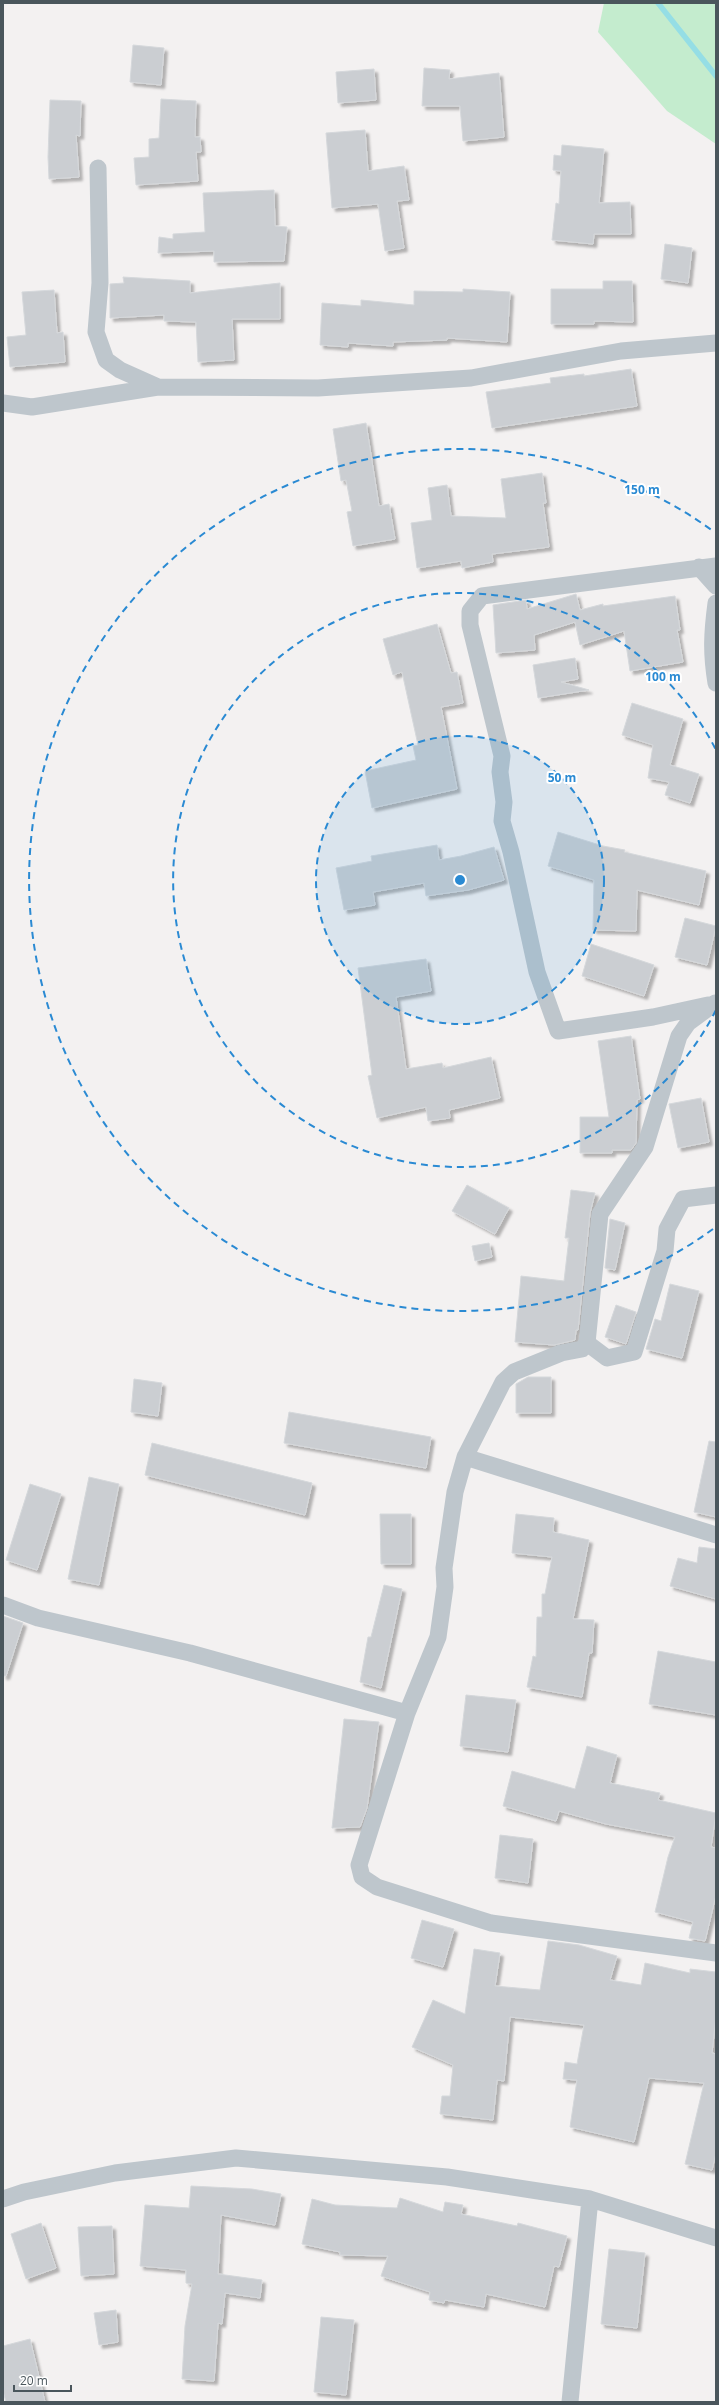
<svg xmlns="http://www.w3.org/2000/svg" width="719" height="2405" font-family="'Open Sans',sans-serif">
  <defs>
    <filter id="shadow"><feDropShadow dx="3.5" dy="3.5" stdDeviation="1" flood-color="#0004"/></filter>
  </defs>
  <rect width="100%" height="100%" fill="#f3f1f1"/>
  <path fill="#c4ecce" d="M 604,3 L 716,3 L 716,144 L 667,111 L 598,32 Z"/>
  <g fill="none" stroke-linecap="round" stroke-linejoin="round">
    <path stroke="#95dee5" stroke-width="5.5" d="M 658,3 L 716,76"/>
  </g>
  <path fill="#cbced2" stroke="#d5d8db" filter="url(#shadow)" d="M 133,45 L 164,48 L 161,85 L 130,82 Z
    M 424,68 L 450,70 L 449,79 L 499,73 L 504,137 L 463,141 L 460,106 L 422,106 Z
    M 374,69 L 376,100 L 338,103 L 336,72 Z
    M 161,99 L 196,101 L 195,137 L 200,137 L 201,152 L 196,152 L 198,181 L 136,185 L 134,158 L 149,157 L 149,139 L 159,138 Z
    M 50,100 L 81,101 L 80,136 L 76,135 L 79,177 L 49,179 L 48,157 Z
    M 365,130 L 368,171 L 404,166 L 409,200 L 397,201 L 404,248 L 385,251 L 378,204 L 332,208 L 326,133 Z
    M 562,145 L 604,149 L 599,203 L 630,202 L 631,234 L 594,234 L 593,244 L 552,240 L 556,203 L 559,204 L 561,171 L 553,170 L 554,155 L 561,156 Z
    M 274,190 L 275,226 L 287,227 L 284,261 L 214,262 L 214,251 L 158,253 L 159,237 L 173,239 L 173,234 L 205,232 L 203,193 Z
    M 665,244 L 692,248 L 688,283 L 661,279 Z
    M 123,277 L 190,281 L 190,293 L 280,283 L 280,319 L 232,319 L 234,360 L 198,362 L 196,322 L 164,321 L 164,315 L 110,318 L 110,284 L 124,283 Z
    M 603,281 L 632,281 L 633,322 L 594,321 L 594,324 L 551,324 L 551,289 L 603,289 Z
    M 463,289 L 510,292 L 507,342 L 447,338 L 447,340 L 393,342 L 393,346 L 348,343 L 348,347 L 320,345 L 322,303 L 361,306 L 361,300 L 414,305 L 414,291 L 463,292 Z
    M 54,290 L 57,333 L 63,332 L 65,362 L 10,367 L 7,337 L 26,335 L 22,292 Z
    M 631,369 L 637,406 L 492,428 L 486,392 L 551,383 L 550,378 L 584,374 L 584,376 Z
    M 366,423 L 379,506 L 389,504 L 395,539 L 353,546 L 347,512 L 352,511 L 346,480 L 341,481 L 333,429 Z
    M 542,473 L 546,503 L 543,503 L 549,547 L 492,554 L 493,562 L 462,568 L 461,561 L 417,568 L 411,523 L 432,520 L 428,488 L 447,485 L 451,516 L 506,518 L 501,479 Z
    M 576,594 L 580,610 L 603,604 L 603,606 L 675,596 L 680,630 L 677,630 L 683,662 L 630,671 L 624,631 L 580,645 L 575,622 L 534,635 L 535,650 L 496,653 L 493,605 L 526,600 L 527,609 Z
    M 437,624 L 451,673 L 457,672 L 463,703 L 441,707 L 457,789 L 372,808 L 365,771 L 416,760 L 413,746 L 418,745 L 402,672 L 393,675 L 383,639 Z
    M 575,658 L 578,679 L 561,682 L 589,690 L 538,698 L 533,665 Z
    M 632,703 L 683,719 L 670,765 L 699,774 L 690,803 L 665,795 L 669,782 L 648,778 L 653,745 L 622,735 Z
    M 558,832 L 603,846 L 625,850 L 624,852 L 706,871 L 699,905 L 637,890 L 636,931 L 593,930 L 594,880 L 548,866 Z
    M 437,845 L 439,860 L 461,856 L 494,847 L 504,880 L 468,890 L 426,896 L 424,883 L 373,892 L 375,905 L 344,910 L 336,868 L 372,861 L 371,856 Z
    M 685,918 L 716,926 L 707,965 L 675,957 Z
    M 591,944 L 654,965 L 644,996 L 582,976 Z
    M 426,959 L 431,991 L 396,997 L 406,1069 L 442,1063 L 443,1068 L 491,1057 L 500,1098 L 449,1110 L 450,1118 L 428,1121 L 426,1107 L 377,1118 L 368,1076 L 372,1075 L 358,968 Z
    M 631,1036 L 640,1099 L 637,1100 L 636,1143 L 631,1150 L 612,1150 L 612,1153 L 580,1153 L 580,1117 L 609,1117 L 598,1041 Z
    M 701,1098 L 709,1142 L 678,1148 L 669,1104 Z
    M 467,1185 L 509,1208 L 495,1234 L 452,1211 Z
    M 571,1190 L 595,1193 L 590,1213 L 578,1330 L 576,1330 L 575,1340 L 554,1345 L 515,1342 L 521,1276 L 564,1281 L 569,1238 L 565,1238 Z
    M 610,1219 L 625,1223 L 615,1270 L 605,1268 Z
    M 489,1243 L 492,1257 L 475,1261 L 472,1246 Z
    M 670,1284 L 699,1291 L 682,1358 L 646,1349 L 655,1319 L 661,1321 Z
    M 616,1305 L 636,1312 L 626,1344 L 605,1337 Z
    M 528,1377 L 551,1377 L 551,1413 L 516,1413 L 516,1384 Z
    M 134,1379 L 162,1383 L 158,1416 L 131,1412 Z
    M 289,1412 L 431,1437 L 426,1468 L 284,1443 Z
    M 709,1441 L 716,1442 L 716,1517 L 694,1512 Z
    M 152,1443 L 312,1483 L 305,1515 L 145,1475 Z
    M 89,1477 L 119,1484 L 99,1585 L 68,1579 Z
    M 30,1484 L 61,1494 L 37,1570 L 6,1560 Z
    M 380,1514 L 411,1514 L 411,1564 L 381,1564 Z
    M 516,1514 L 554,1518 L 553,1532 L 589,1540 L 573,1619 L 594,1620 L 592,1653 L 589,1653 L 582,1697 L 527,1687 L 533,1656 L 536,1657 L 537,1617 L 542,1617 L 542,1594 L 545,1594 L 552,1557 L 512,1553 Z
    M 699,1547 L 716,1549 L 716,1599 L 670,1586 L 678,1558 L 697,1563 Z
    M 384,1585 L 402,1589 L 381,1688 L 360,1682 L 368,1637 L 371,1637 Z
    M 3,1616 L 23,1623 L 6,1676 L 3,1676 Z
    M 658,1651 L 716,1662 L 716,1715 L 649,1704 Z
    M 466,1695 L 516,1700 L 508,1752 L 460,1746 Z
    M 344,1719 L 379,1722 L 367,1808 L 360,1827 L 332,1828 Z
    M 587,1746 L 617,1755 L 610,1783 L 660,1793 L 658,1800 L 716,1813 L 711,1847 L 716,1848 L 716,1895 L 705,1941 L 689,1938 L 693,1922 L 655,1912 L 668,1857 L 675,1837 L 606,1824 L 559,1811 L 556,1821 L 503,1806 L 512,1771 L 575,1789 Z
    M 500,1835 L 533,1839 L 528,1883 L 495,1878 Z
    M 422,1920 L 454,1929 L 443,1967 L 411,1958 Z
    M 548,1941 L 579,1945 L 617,1956 L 610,1980 L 641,1985 L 645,1963 L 690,1973 L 690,1969 L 716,1972 L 716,2017 L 712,2053 L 716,2054 L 716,2153 L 712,2170 L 685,2164 L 704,2083 L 649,2078 L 634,2142 L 570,2127 L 577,2080 L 563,2079 L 565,2062 L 577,2064 L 584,2025 L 510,2017 L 504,2081 L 497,2080 L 493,2120 L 440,2114 L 442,2096 L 450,2096 L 453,2065 L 412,2047 L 433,2000 L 465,2014 L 474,1949 L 500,1953 L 495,1986 L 540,1990 Z
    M 191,2186 L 252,2189 L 281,2194 L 275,2225 L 221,2215 L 218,2274 L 262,2280 L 260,2298 L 225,2293 L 222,2324 L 218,2323 L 214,2381 L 182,2379 L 185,2326 L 192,2284 L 186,2283 L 186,2270 L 140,2266 L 145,2205 L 189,2208 Z
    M 400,2198 L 443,2212 L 445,2202 L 463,2205 L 461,2214 L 517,2226 L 518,2223 L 567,2236 L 559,2267 L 554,2266 L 545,2307 L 486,2294 L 484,2307 L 445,2300 L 444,2303 L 429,2300 L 430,2292 L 381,2276 L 388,2256 L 340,2255 L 340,2252 L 302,2244 L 312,2199 L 335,2205 L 397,2208 Z
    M 41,2223 L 56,2268 L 26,2279 L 11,2234 Z
    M 112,2226 L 114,2274 L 81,2276 L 78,2227 Z
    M 609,2249 L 645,2253 L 637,2328 L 601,2324 Z
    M 116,2310 L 118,2342 L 99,2345 L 94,2313 Z
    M 321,2317 L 354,2320 L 346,2395 L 314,2392 Z
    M 30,2339 L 45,2402 L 6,2402 L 3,2391 L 3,2346 Z"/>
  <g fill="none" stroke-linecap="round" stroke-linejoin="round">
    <path stroke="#bec6cc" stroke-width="17" d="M 98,168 L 100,283 L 96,332 L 106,360 L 120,370 L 158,387 L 318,388 L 471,378 L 621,351 L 716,343
      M 3,403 L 32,407 L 158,387
      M 699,567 L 716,586
      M 716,603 C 712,633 711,653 716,683
      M 715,1003 L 688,1023 L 679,1036 L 645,1147 L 600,1214 L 587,1343 L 582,1349 L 561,1353 L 514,1372 L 503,1382 L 465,1457 L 455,1492 L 444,1568 L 445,1587 L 438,1637 L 407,1713 L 359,1865 L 362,1877 L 377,1887 L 491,1923 L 716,1953
      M 708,1005 L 653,1017 L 558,1031 L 537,972 L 511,852 L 502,821 L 504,802 L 500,772 L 502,756 L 470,625 L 470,611 L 482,596 L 716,566
      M 587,1343 L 607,1358 L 634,1352 L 665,1251 L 667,1229 L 683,1199 L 716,1195
      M 465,1457 L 716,1535
      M 3,1605 L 38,1618 L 190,1653 L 407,1713
      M 3,2199 L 24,2192 L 115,2173 L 236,2158 L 447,2177 L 590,2199 L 716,2238
      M 570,2402 L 590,2199"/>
  </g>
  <circle cx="460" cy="880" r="144" fill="#2a8ad3" fill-opacity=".12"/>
  <g fill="none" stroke="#2a8ad3" stroke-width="2" stroke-dasharray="7 5">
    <circle cx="460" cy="880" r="144"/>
    <path d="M716 1010A287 287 0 1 1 716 750"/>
    <path d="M713 1229A431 431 0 1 1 713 531"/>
  </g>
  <circle cx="460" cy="880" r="6" fill="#2a8ad3" stroke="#fff" stroke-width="2"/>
  <g font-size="12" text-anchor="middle" font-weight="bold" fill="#2a8ad3" stroke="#fff" stroke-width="4" stroke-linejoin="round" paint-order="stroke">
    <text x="642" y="494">150 m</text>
    <text x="663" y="681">100 m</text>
    <text x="562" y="782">50 m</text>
  </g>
  <rect width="719" height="2405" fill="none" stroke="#4a565c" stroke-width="8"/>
  <path d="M14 2385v6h57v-6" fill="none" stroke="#4a565c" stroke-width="2"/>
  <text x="20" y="2385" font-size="12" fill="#4a565c" stroke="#ffffff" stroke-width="3" paint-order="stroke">20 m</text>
</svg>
